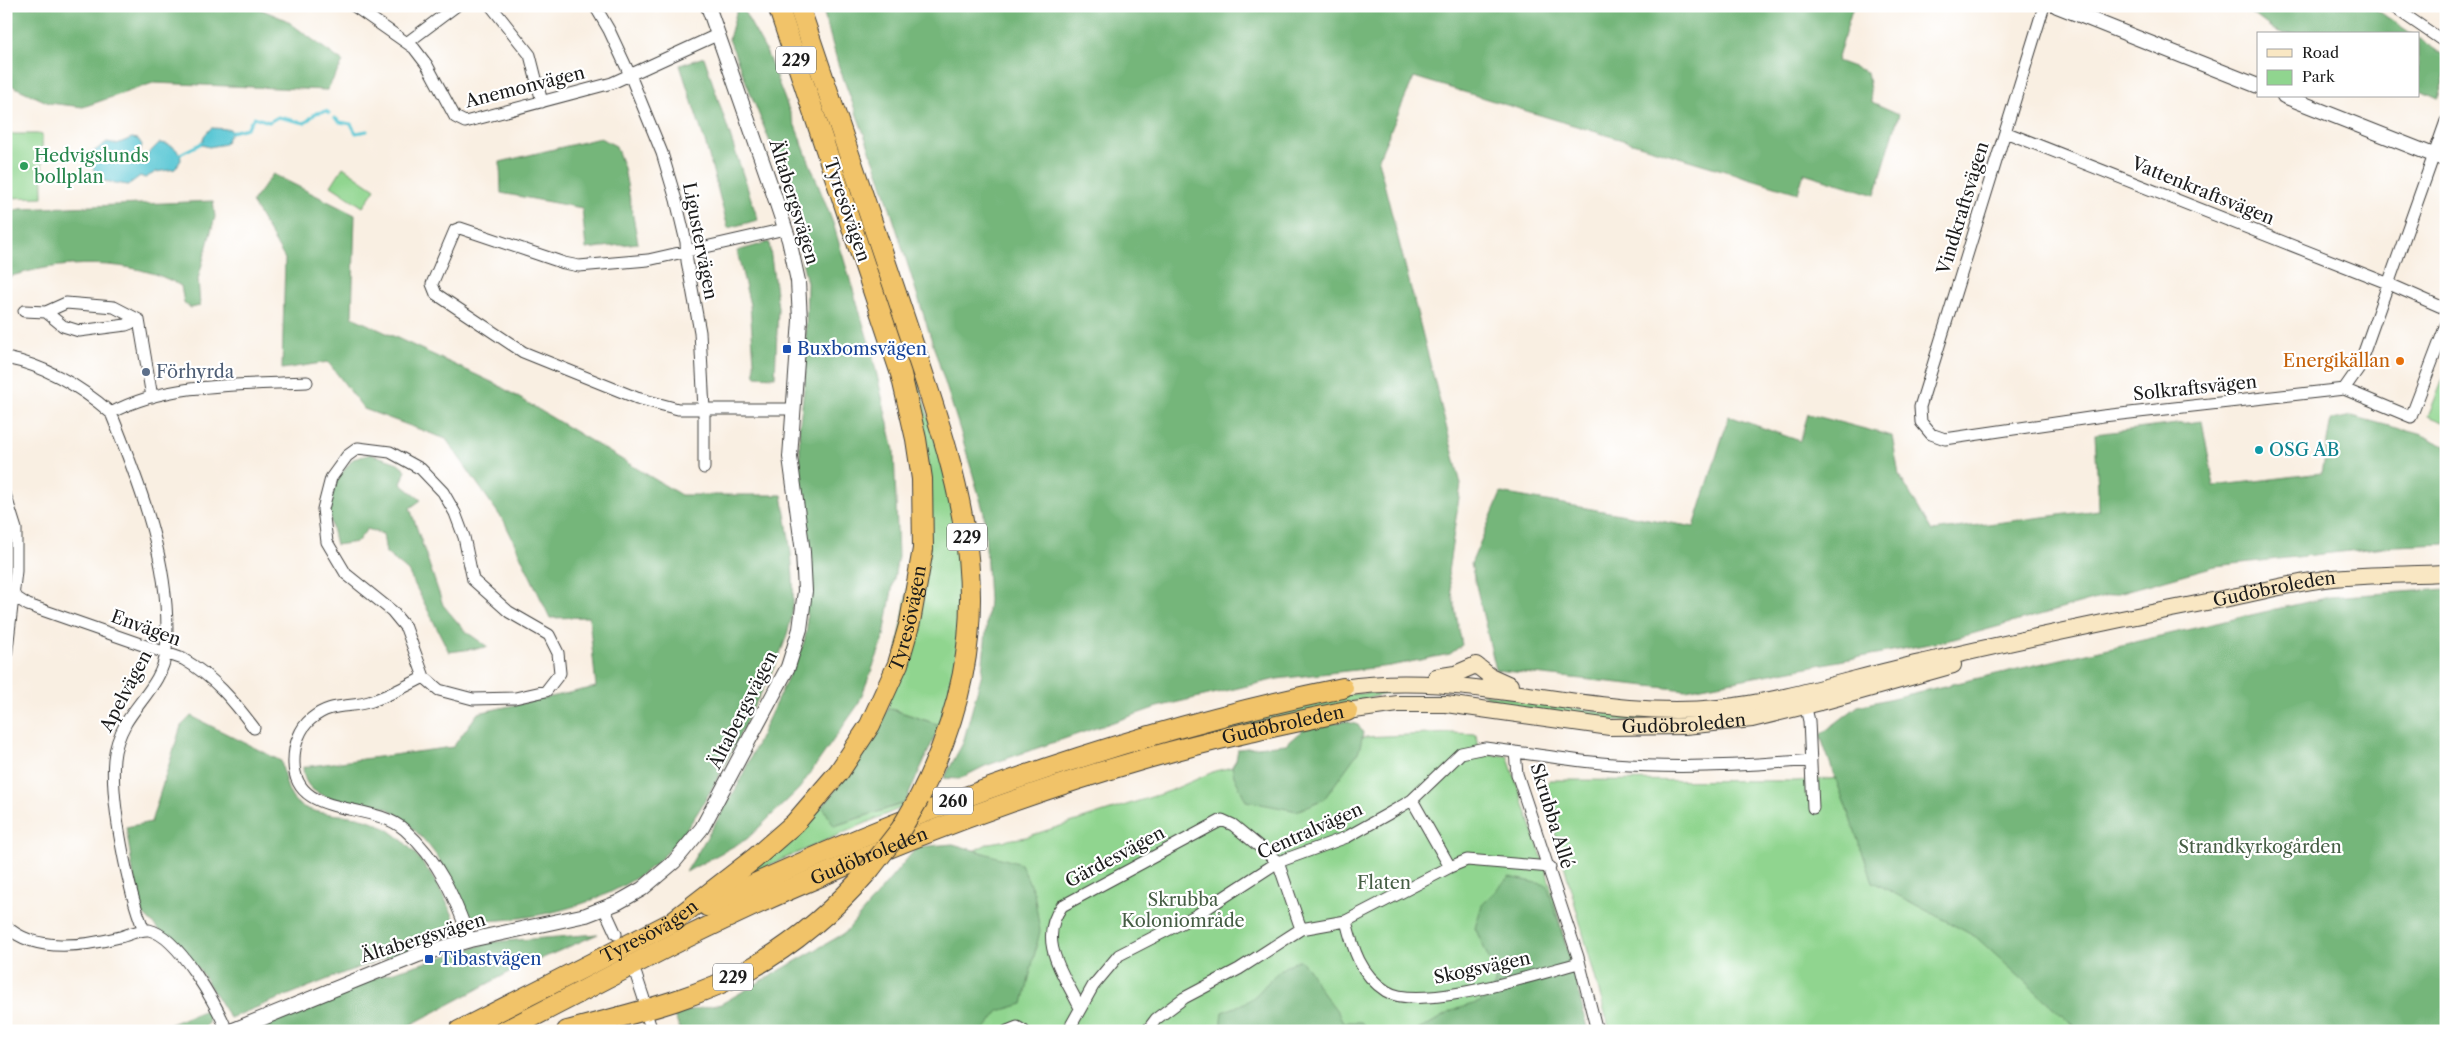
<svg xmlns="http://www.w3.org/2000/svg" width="2452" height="1037" font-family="'Libre Caslon Text',serif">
  <rect width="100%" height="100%" fill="#fff"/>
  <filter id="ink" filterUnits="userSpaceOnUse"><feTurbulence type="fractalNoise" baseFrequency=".02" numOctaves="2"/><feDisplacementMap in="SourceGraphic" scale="10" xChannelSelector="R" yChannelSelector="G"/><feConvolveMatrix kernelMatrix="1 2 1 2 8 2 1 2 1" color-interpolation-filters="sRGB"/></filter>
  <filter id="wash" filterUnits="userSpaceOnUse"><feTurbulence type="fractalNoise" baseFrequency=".0096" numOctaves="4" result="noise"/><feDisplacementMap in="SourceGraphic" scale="20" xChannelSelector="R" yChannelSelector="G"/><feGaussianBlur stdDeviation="1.12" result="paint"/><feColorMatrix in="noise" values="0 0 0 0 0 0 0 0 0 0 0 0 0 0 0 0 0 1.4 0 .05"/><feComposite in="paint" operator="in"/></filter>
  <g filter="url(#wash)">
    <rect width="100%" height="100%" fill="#f9efe2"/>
    <path fill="#90d58f" stroke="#567856" d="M 784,6 L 792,6 L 917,379 L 948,482 L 960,550 L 961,614 L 955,672 L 940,725 L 888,708 L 928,461 Z
      M 6,134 L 42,134 L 43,197 L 6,198 Z
      M 343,167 L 375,189 L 363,207 L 331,186 Z
      M 2446,372 L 2446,423 L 2428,416 Z
      M 1399,691 L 1279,719 L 918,821 L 1133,748 L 1337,695 Z
      M 1480,693 L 1607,713 L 1686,719 L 1615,721 L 1508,706 Z
      M 1452,733 L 1476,734 L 1479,756 L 1507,755 L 1546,869 L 1572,968 L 1531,1031 L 720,1031 L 922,877 L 989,843 L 1026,837 L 1170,791 L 1215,771 L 1364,737 Z
      M 1859,777 L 2446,1031 L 1610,1031 L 1545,796 L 1549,780 L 1795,781 Z
      M 830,798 L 834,826 L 905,803 L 903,807 L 742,877 Z"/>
    <path fill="#74b67a" stroke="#48694b" d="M 6,6 L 253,6 L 286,20 L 343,62 L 327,90 L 153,83 L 83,107 L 49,103 L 6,83 Z
      M 738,6 L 741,6 L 766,51 L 833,223 L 872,353 L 894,450 L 898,556 L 883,641 L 858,705 L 799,789 L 747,839 L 686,872 L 737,787 L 804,642 L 807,627 L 799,430 L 805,380 L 807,283 L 783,175 L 729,39 Z
      M 822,6 L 1853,6 L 1837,61 L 1867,72 L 1872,102 L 1899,114 L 1875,195 L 1804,173 L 1798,193 L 1414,77 L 1378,160 L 1461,484 L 1448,572 L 1462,645 L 1450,654 L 1390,666 L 1277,679 L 1157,707 L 985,766 L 959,779 L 944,778 L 963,743 L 982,673 L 989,600 L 984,513 L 960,430 L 881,180 L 838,64 Z
      M 2242,6 L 2371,6 L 2412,34 L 2284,34 L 2274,30 Z
      M 2418,38 L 2446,57 L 2446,73 L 2438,98 L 2418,89 Z
      M 704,57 L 758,220 L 728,228 L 706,145 L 680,65 Z
      M 600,138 L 616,146 L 624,168 L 638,243 L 586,249 L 582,208 L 501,193 L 500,162 Z
      M 273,174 L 355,215 L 352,317 L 496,384 L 681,495 L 782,495 C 788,531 795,568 793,604 C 790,644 766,682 749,716 C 729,757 708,801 680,838 C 633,899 543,922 470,921 C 452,881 442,855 409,825 C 401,818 394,811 384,807 C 357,798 303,807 303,767 L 453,747 L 478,713 L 596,687 L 589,617 L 550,618 L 505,523 L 446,439 L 364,409 L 328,362 L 282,369 L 285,259 L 252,202 Z
      M 213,201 L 215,217 L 198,279 L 200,306 L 191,308 L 184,303 L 181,286 C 133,257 57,260 6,278 L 6,212 L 20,209 Z
      M 769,242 L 778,308 L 775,377 L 755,376 L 750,305 L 737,251 Z
      M 1808,414 L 1892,436 L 1899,475 L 1932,531 L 2099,510 L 2095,434 L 2202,421 L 2214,486 L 2321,473 L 2331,420 L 2352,416 L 2419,434 L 2446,446 L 2446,544 L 2394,546 L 2215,566 L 1950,640 L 1686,690 L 1496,670 L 1471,564 L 1501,493 L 1694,527 L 1729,416 L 1800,441 Z
      M 371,454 L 398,463 L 406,470 L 401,484 L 421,500 L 410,508 L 443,605 L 465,631 L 488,647 L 449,652 L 408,571 L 386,553 L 383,534 L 367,529 L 357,542 L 336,545 L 328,510 L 336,480 L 353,459 Z
      M 2446,589 L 2446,1031 L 2079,1031 L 1976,937 L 1873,882 L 1820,735 L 1858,706 L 2329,597 Z
      M 888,708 L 940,725 L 905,803 L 834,826 L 823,807 L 860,756 Z
      M 191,716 L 281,761 C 284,773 286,792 295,801 C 309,815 339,814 357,817 C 405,826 436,877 454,918 L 446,937 L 346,972 L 230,1018 L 199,969 L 143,914 L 137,898 L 126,827 L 151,822 L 181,726 Z
      M 1345,721 L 1358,725 L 1363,733 L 1359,751 L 1324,799 L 1297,811 L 1246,801 L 1234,776 L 1232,766 L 1236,760 L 1238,749 L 1286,744 L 1306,727 Z
      M 953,844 L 1021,864 L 1034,893 L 1040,931 L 1023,1004 L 999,1011 L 983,1031 L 681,1031 L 673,1014 L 721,1004 L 845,933 L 917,847 Z
      M 1509,877 L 1547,885 L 1574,972 L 1587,1028 L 1585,1031 L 1416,1031 C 1429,1025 1440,1017 1452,1011 C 1465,1005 1483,1003 1493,996 L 1496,974 L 1475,928 L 1482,905 Z
      M 598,934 L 506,974 L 399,1031 L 248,1031 L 365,981 L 491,942 Z
      M 1300,960 C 1310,968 1312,976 1318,986 C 1327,1000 1336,1006 1343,1022 L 1361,1022 L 1372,1031 L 1220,1031 L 1222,1012 C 1233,1008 1248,1003 1257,994 C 1272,979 1279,966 1300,960 Z
      M 208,1009 L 209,1021 L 203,1031 L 153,1031 Z"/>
    <path fill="#5cc8d5" stroke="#3c7278" d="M 211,128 L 230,129 L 231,132 L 225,144 L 209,147 L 202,145 L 204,136 Z
      M 132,138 L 138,139 L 142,145 L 139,154 L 141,156 L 148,154 L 159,143 C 169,143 181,149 181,160 L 175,169 L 156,172 L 145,178 L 140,176 L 128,185 L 98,180 L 92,165 L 93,152 L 107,142 L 117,144 Z"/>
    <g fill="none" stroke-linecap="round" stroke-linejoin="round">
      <path stroke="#5cc8d5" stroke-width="3" d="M 335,118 L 340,122 L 351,124 L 356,133 L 367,131
        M 231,132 L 247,128 L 254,117 L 269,122 L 278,117 L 305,123 L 316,113 L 326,111 L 329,113
        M 180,154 L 202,143"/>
    </g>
  </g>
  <g filter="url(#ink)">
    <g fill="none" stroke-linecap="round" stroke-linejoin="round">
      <defs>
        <path id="minor" d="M 354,6 L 414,48 L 427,65 L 455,117 L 465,122 L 612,83 L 719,34
          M 491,6 L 530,55 L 542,102
          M 595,6 L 609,30 L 630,75 L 662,153 L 676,200 L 686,242 L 687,261 L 700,332 L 704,410 L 704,468
          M 2044,6 L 1920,407 L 1921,422 L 1931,434 L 1945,439 L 2103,416 L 2344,389 L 2358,369 L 2446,121
          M 2392,6 L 2446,43
          M 408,42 L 456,6
          M 2005,132 L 2387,283 L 2446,309
          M 785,229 L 648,260 L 579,266 L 564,263 L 460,228 L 455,230 L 432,284 L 436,294 L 523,352 L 637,398 L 678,409 L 792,409
          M 24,311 L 46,312 L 63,326 L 79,331 L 126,325 L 139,320 L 152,397
          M 46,312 L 66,303 L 114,307 L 139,320
          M 6,358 C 47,366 80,386 111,413 C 167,382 244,385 307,382
          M 2344,389 L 2411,417 L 2446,325
          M 111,413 C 141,487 173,570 166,651 C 164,679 139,701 126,723 C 120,734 115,747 114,759 C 110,800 128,892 144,930
          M 358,448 L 390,452 L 421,469 L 443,492 L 455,513 L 464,537 L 473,580 L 509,612 L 549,635 L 558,653 L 560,673 L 546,691 L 515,698 L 473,699 L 439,690 L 424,677 L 406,628 L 392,611 L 346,574 L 327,542 L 323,509 L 331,478 L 347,456 Z
          M 6,497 L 16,529 L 16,571 L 6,658
          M 6,591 L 28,605 L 183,659 C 214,677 233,700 254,728
          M 424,677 C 407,686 390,695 372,701 C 350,709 332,701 311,719 C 300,728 294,745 294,760 C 292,820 370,799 405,830 C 439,860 455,898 470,940
          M 1804,700 L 1809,721 L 1813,808
          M 1412,800 L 1450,867
          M 604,908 L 616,934
          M 1346,921 C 1353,949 1360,974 1386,991 C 1420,1013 1539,973 1579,963
          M 6,926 C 34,953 85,946 120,937 C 129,935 139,929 149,930 C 178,936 217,1005 227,1031
          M 636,975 L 645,1002
          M 1080,1008 C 1064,974 1036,941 1062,906 L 1222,820 L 1233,825 L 1278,862 L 1301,929
          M 648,1019 L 652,1031
          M 1007,1031 L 1017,1027 L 1024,1031
          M 1068,1031 L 1093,986 L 1119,955 L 1195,916 L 1278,862 L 1347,837 L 1388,814 L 1412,800 L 1461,753 L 1485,748 L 1515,752
          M 1147,1031 L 1156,1019 L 1184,998 L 1239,969 L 1301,929 L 1346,921 L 1450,867 L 1467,860 L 1550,867
          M 1597,1031 L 1578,957 L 1517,774 L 1515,752 C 1548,756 1581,762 1613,764 C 1679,769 1745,766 1811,760"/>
        <path id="tertiary" d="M 2057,6 L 2258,86
          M 2284,96 L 2446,160
          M 231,1031 L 418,955 L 470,940 L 586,915 L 617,903 L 642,889 L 674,862 L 702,828 L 788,667 L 800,629 L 805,591 L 803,552 L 790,457 L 800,320 L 798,281 L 789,240 L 773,192 L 708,6"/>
        <g id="secondary">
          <path d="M 1436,677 L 1455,674 L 1476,665 L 1490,676 L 1510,685"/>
          <path id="s1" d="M 1343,688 C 1469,668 1592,721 1718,708 C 1787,701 1853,678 1920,663 C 2019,640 2118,619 2217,600 C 2256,593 2295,582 2333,578 C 2370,574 2409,575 2446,573"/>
          <path id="s2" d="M 1347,711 L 1398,704 L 1446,704 L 1610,727 L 1685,726 L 1752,719 L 1825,701 L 1953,665"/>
        </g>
        <g id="motorway">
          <path d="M 799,6 C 832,106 867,205 900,305 C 961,487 1012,613 919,798"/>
          <path d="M 707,906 C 910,810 1123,733 1343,688"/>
          <path id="s3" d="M 459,1031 L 671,923 L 755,858 L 795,823 L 839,772 L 870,725 L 898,664 L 910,622 L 923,549 L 922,479 L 916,439 L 901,374 L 778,6"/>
          <path id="s4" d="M 505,1031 C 603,981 700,927 802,884 C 915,835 1030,792 1148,758 C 1214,739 1280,725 1347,711"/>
          <path d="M 567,1031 C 629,1014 694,1000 750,969 C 796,943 835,909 869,870"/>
        </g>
      </defs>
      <use href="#minor" stroke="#3d3c3a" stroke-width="13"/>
      <use href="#tertiary" stroke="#3d3c3a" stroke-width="16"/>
      <use href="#secondary" stroke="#3d3c3a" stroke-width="18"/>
      <use href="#motorway" stroke="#3d3c3a" stroke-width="22"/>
      <use href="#minor" stroke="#fff" stroke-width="11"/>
      <use href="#tertiary" stroke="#fff" stroke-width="14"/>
      <use href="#secondary" stroke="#f9e7c3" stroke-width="16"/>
      <use href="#motorway" stroke="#f1c369" stroke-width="20"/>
      <defs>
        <path id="motorway-bridge" d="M 869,870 L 901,829 L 919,798"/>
      </defs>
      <use href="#motorway-bridge" stroke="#3d3c3a" stroke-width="22" stroke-linecap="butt"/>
      <use href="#motorway-bridge" stroke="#f1c369" stroke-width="20"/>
    </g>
  </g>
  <circle fill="#2e9e5b" stroke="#fff" stroke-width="2" cx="24" cy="166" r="5"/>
  <g fill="#1a4fb4" stroke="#fff" stroke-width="2">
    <rect x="782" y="344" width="10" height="10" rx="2.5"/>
    <rect x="424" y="954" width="10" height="10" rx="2.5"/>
  </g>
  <circle fill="#e8710a" stroke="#fff" stroke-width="2" cx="2400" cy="361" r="5"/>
  <circle fill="#5c6f8a" stroke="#fff" stroke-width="2" cx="146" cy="372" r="5"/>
  <circle fill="#0f9aa8" stroke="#fff" stroke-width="2" cx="2259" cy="450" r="5"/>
  <g text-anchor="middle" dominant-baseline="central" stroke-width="4.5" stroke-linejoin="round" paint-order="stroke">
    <g fill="#fff" stroke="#606060" stroke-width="1">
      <rect x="776" y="46.5" width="40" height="27" rx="4"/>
      <rect x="947" y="523.5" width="40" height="27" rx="4"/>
      <rect x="933" y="787.5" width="40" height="27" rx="4"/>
      <rect x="713" y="963.5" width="40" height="27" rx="4"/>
    </g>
    <g font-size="16" font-weight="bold" fill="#1c1c1c">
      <text x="796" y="60">229</text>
      <text x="967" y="537">229</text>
      <text x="953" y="801">260</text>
      <text x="733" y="977">229</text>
    </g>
    <g font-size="18" fill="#1c1c1c" stroke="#fff">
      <text transform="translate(525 87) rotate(-14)">Anemonvägen</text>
      <text transform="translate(2203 191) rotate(22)">Vattenkraftsvägen</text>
      <text transform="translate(794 202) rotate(73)">Ältabergsvägen</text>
      <text transform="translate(1963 208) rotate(-73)">Vindkraftsvägen</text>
      <text transform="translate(847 210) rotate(71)">Tyresövägen</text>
      <text transform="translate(700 241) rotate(79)">Ligustervägen</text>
      <text transform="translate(2195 388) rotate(-6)">Solkraftsvägen</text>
      <text stroke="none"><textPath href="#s1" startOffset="946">Gudöbroleden</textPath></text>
      <text stroke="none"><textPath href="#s3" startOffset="635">Tyresövägen</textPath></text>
      <text transform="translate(146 628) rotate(20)">Envägen</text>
      <text transform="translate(126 691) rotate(-62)">Apelvägen</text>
      <text transform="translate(743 710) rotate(-63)">Ältabergsvägen</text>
      <text stroke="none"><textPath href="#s2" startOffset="339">Gudöbroleden</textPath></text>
      <text stroke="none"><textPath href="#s4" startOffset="839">Gudöbroleden</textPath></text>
      <text transform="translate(1552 816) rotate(73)">Skrubba Allé</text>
      <text transform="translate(1310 831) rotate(-24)">Centralvägen</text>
      <text stroke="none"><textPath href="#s4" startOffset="404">Gudöbroleden</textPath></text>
      <text transform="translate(1115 857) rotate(-28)">Gärdesvägen</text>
      <text stroke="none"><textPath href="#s3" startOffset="215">Tyresövägen</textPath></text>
      <text transform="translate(423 938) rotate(-17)">Ältabergsvägen</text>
      <text transform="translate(1482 968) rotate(-12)">Skogsvägen</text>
    </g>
    <g font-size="18" fill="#27864d" stroke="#fff" text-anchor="start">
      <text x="34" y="156">Hedvigslunds<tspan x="34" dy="21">bollplan</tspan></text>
    </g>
    <g font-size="18" fill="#164399" stroke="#fff" text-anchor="start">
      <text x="797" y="349">Buxbomsvägen</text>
      <text x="439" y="959">Tibastvägen</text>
    </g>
    <g font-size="18" fill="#c56008" stroke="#fff" text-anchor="end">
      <text x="2390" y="361">Energikällan</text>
    </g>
    <g font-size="18" fill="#4e5e75" stroke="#fff" text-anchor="start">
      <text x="156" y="372">Förhyrda</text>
    </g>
    <g font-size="18" fill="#0d838f" stroke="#fff" text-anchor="start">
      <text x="2269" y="450">OSG AB</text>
    </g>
    <g font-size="18" fill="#455d44" stroke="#fff">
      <text x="2260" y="847">Strandkyrkogården</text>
      <text x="1384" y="883">Flaten</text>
      <text x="1183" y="900">Skrubba<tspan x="1183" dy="21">Koloniområde</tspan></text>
    </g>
  </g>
  <rect width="2452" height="1037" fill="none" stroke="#fff" stroke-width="25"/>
  <rect x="2257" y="32" width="162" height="65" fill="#ffffff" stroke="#a4a4a4"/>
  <rect x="2267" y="49" width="25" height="8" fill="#f9e7c3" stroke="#a4a4a4"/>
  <text x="2302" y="58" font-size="15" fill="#1c1c1c">Road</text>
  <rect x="2267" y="70" width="25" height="15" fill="#90d58f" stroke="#a4a4a4"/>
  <text x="2302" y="82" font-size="15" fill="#1c1c1c">Park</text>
</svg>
